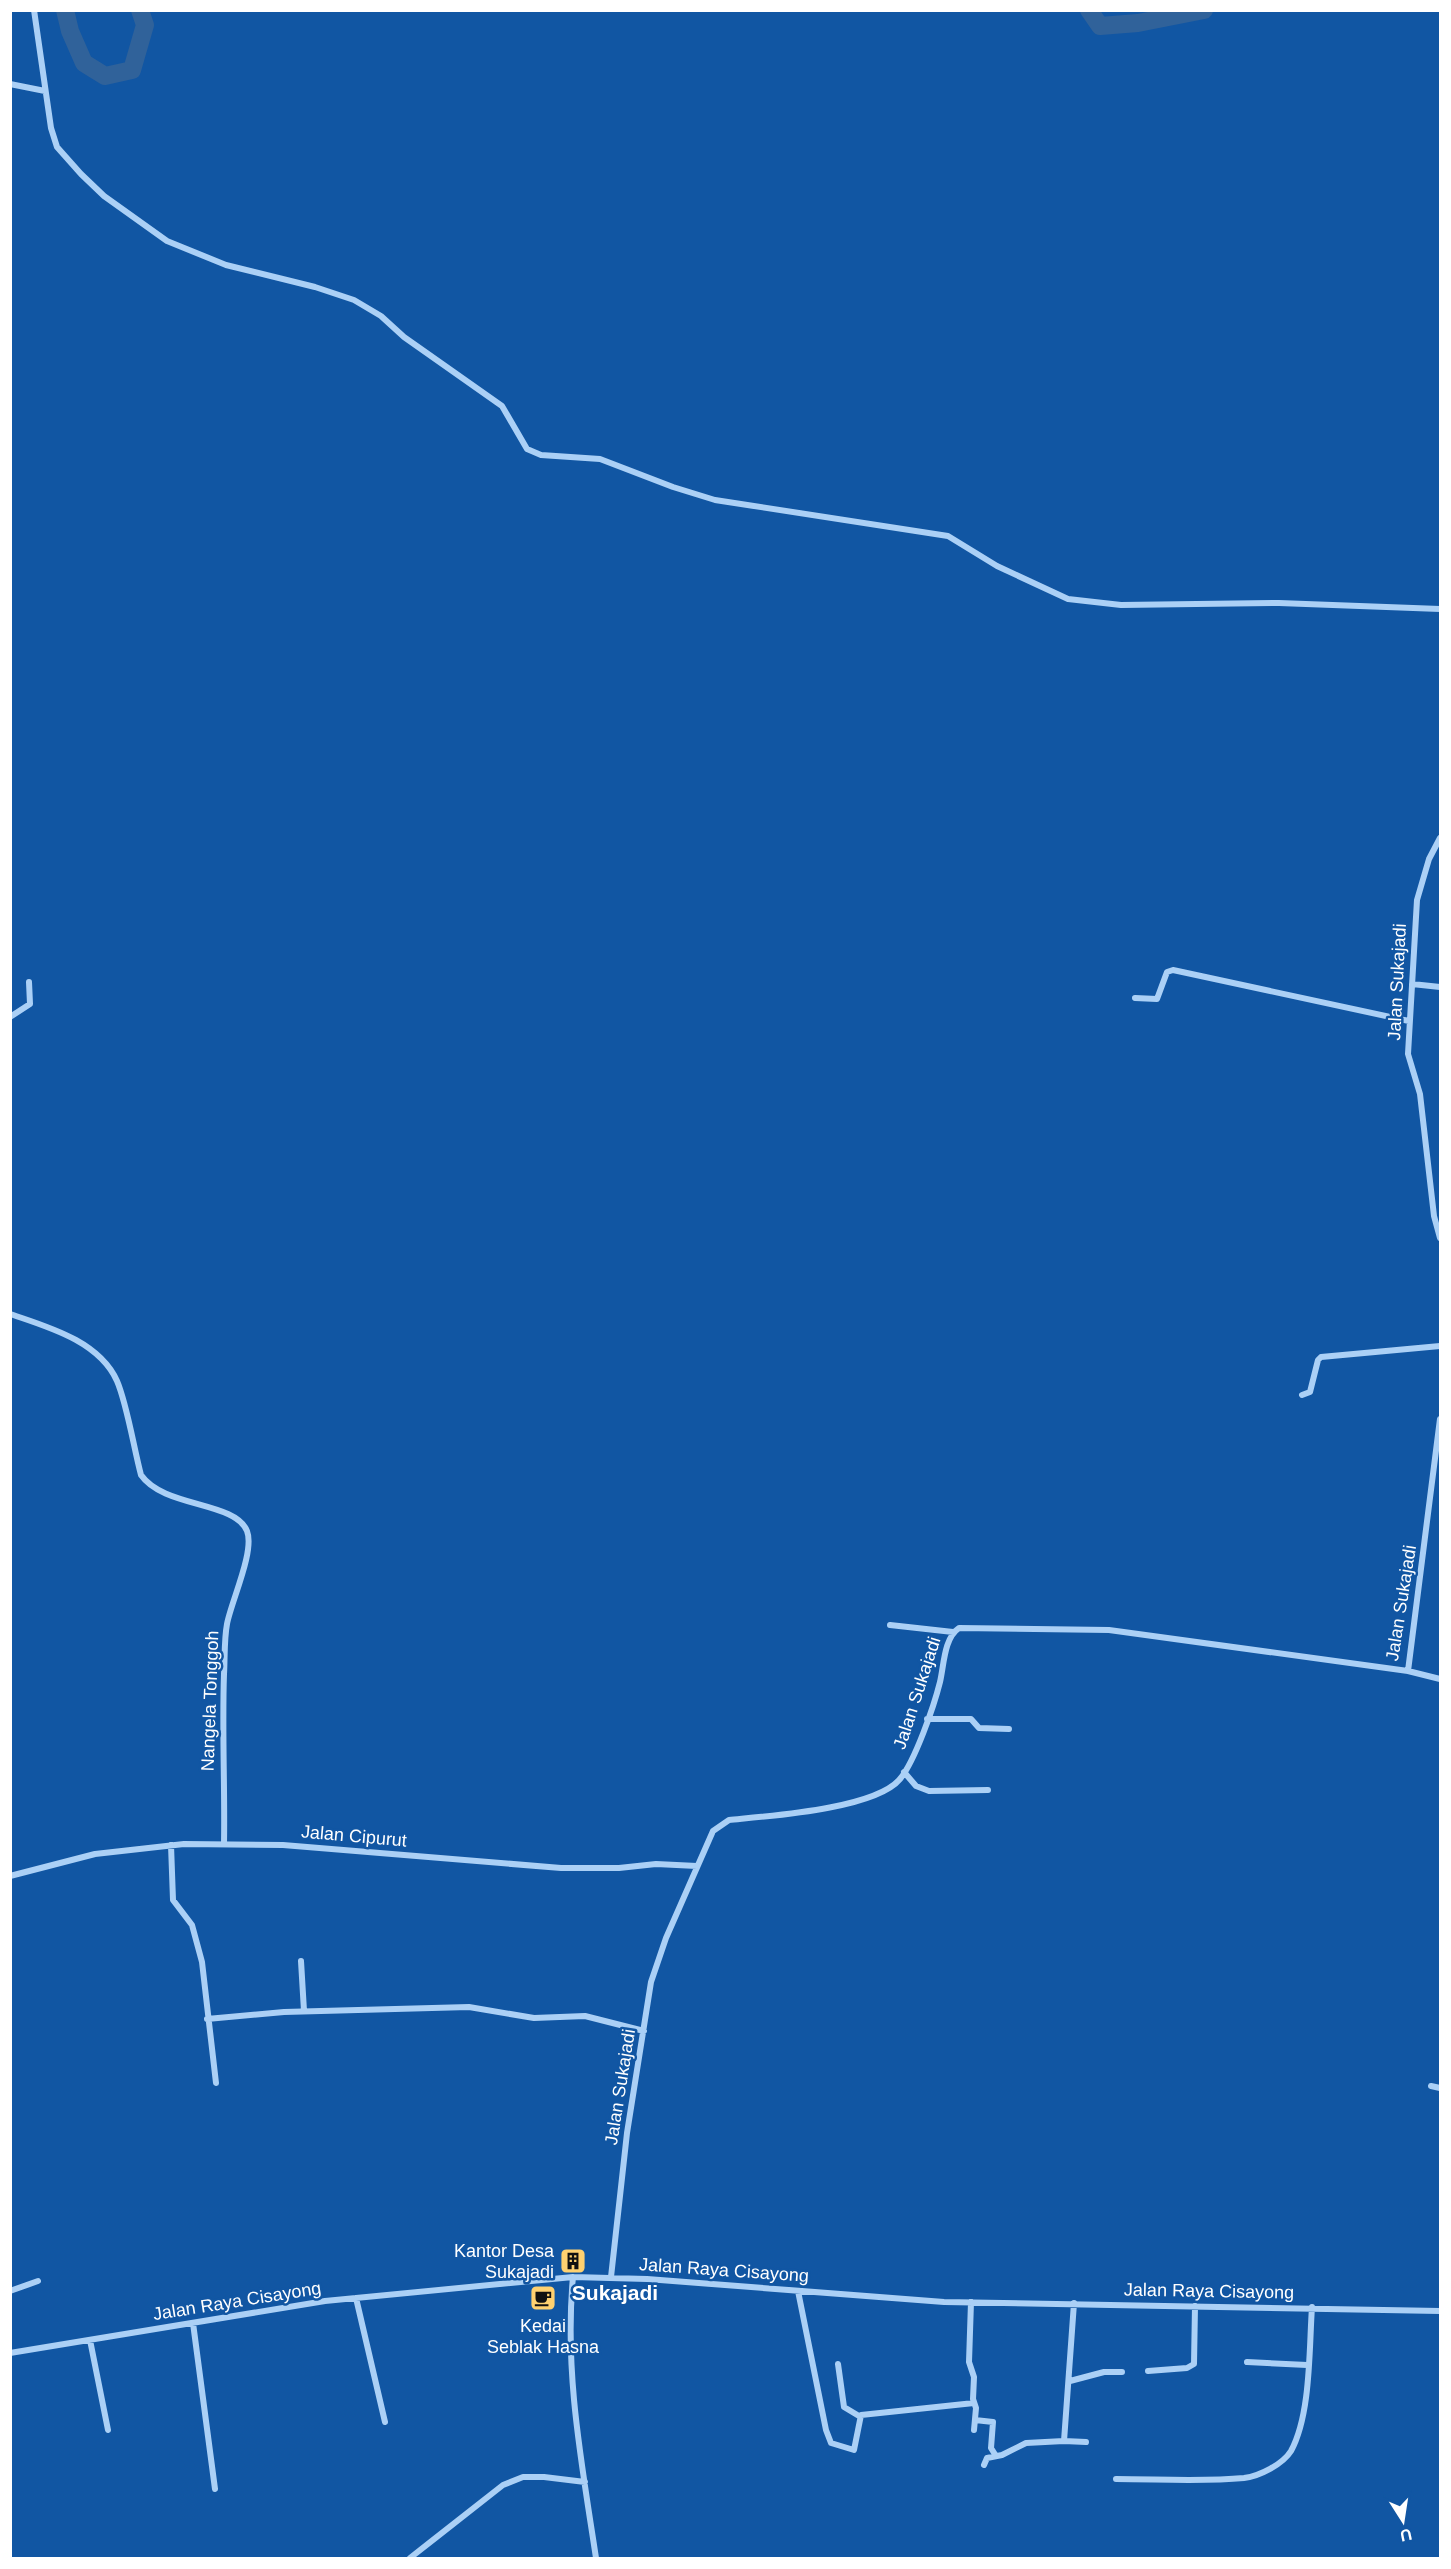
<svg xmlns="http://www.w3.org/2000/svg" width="1451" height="2569" font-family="Arial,sans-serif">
  <rect width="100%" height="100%" fill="#1156a3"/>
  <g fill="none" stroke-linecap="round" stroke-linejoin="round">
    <path stroke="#30629a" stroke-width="18" d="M 65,10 L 70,31 L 84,63 L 105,76 L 132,70 L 145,25 L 140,10
      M 1089,10 L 1100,26 L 1138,23 L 1204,10"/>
    <path stroke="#abd0f6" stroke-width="6" d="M 34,10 L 51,128 L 57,147 L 81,174 L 104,196 L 167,241 L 226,265 L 315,287 L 354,300 L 381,316 L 404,337 L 502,406 L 527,449 L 541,455 L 600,459 L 673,487 L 715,500 L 948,536 L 997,566 L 1068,599 L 1121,605 L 1279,603 L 1440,609
      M 10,84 L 45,91
      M 1440,838 L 1429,859 L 1417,900 L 1408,1054 L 1420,1094 L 1434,1216 L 1440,1238
      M 1412,984 L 1440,987
      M 1135,998 L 1157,999 L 1167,972 L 1173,970 L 1409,1021
      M 10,1017 L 30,1004 L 29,982
      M 10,1314 C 48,1327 99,1341 117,1381 C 127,1404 134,1449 141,1475 C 164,1508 235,1501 247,1531 C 255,1551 231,1602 227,1624 C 224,1640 225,1658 224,1674 C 222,1731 225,1788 224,1844
      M 1302,1395 L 1310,1392 L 1318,1360 L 1321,1357 L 1440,1346
      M 890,1625 L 953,1632
      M 1408,1671 L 1440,1679
      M 927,1719 L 971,1719 L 979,1728 L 1009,1729
      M 904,1772 L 916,1786 L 929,1791 L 988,1790
      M 171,1845 L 173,1900 L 192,1925 L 202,1962 L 216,2083
      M 10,1876 L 95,1854 L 184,1844 L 283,1845 L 561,1868 L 619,1868 L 656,1864 L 697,1866
      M 301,1961 L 304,2011
      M 207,2019 L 284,2012 L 469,2007 L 534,2018 L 585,2016 L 644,2031
      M 1431,2086 L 1440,2088
      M 573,2277 C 564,2372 582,2465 596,2558
      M 611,2277 L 627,2133 L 651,1982 L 666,1938 L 713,1831 L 729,1820 C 769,1816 875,1809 900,1779 C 915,1761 934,1706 940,1682 C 944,1665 944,1638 959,1628 L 1109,1630 L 1408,1671 L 1440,1419
      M 10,2291 L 38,2281
      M 798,2291 L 826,2430 L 831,2443 L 854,2450 L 861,2415 L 974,2403
      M 356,2298 L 385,2422
      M 971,2302 L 969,2362 L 974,2377 L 973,2399 L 976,2408 L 974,2430
      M 193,2323 L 215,2489
      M 90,2340 L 108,2430
      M 10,2353 L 325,2301 L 573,2277 L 647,2279 L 944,2302 L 1440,2311
      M 1247,2362 L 1307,2365
      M 838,2364 L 844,2407 L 859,2416
      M 1148,2371 L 1187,2368 L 1194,2364 L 1195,2306
      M 1070,2381 L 1104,2372 L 1122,2372
      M 975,2420 L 993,2422 L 991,2448 L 996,2456
      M 1064,2441 L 1086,2442
      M 984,2465 L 987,2458 L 1002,2455 L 1026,2443 L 1064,2441 L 1074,2303
      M 1116,2479 C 1158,2479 1202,2482 1244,2478 C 1260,2476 1283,2464 1291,2451 C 1311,2414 1309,2349 1312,2307
      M 410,2558 L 503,2485 L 523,2477 L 544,2477 L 585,2482"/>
  </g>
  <defs>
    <symbol id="building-square" viewBox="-11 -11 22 22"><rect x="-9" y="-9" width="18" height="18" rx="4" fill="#ffd170" stroke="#1156a3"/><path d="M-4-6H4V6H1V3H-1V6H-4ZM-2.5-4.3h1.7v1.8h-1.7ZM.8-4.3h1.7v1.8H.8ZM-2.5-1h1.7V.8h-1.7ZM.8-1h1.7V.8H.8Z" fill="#111"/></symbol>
    <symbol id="cafe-square" viewBox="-11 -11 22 22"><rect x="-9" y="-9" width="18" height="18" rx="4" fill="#ffd170" stroke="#1156a3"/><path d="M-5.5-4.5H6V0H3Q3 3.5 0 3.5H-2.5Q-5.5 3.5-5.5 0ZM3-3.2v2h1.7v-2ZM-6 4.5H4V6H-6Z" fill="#111"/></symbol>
  </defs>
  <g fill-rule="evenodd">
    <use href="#building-square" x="558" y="2246" width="30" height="30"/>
    <use href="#cafe-square" x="528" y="2283" width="30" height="30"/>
  </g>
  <g text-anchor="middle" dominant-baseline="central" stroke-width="5" stroke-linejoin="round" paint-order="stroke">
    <g font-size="18" fill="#fff" stroke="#1156a3">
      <text transform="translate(1397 982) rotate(-87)">Jalan Sukajadi</text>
      <text transform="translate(1401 1603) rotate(-81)">Jalan Sukajadi</text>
      <text transform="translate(917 1693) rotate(-72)">Jalan Sukajadi</text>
      <text transform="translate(210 1701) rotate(-88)">Nangela Tonggoh</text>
      <text transform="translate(354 1836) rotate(5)">Jalan Cipurut</text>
      <text transform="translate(620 2087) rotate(-81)">Jalan Sukajadi</text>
      <text transform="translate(724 2270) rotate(4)">Jalan Raya Cisayong</text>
      <text transform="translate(1209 2291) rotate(1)">Jalan Raya Cisayong</text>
      <text transform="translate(237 2301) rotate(-9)">Jalan Raya Cisayong</text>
    </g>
    <g font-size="18" fill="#fff" stroke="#1156a3" text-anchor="end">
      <text x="554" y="2251">Kantor Desa<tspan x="554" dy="21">Sukajadi</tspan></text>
      <text x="543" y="2326" text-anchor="middle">Kedai<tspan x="543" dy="21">Seblak Hasna</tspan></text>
    </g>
    <g font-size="21" font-weight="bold" fill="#fff" stroke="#1156a3">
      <text x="615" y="2292">Sukajadi</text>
    </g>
  </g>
  <rect width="1451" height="2569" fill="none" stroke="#ffffff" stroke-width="24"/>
  <g transform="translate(1403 2521) rotate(168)" stroke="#1156a3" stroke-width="4.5" paint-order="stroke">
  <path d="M0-4.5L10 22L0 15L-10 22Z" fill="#ffffff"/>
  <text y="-9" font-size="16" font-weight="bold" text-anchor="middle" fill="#ffffff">U</text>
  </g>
</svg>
